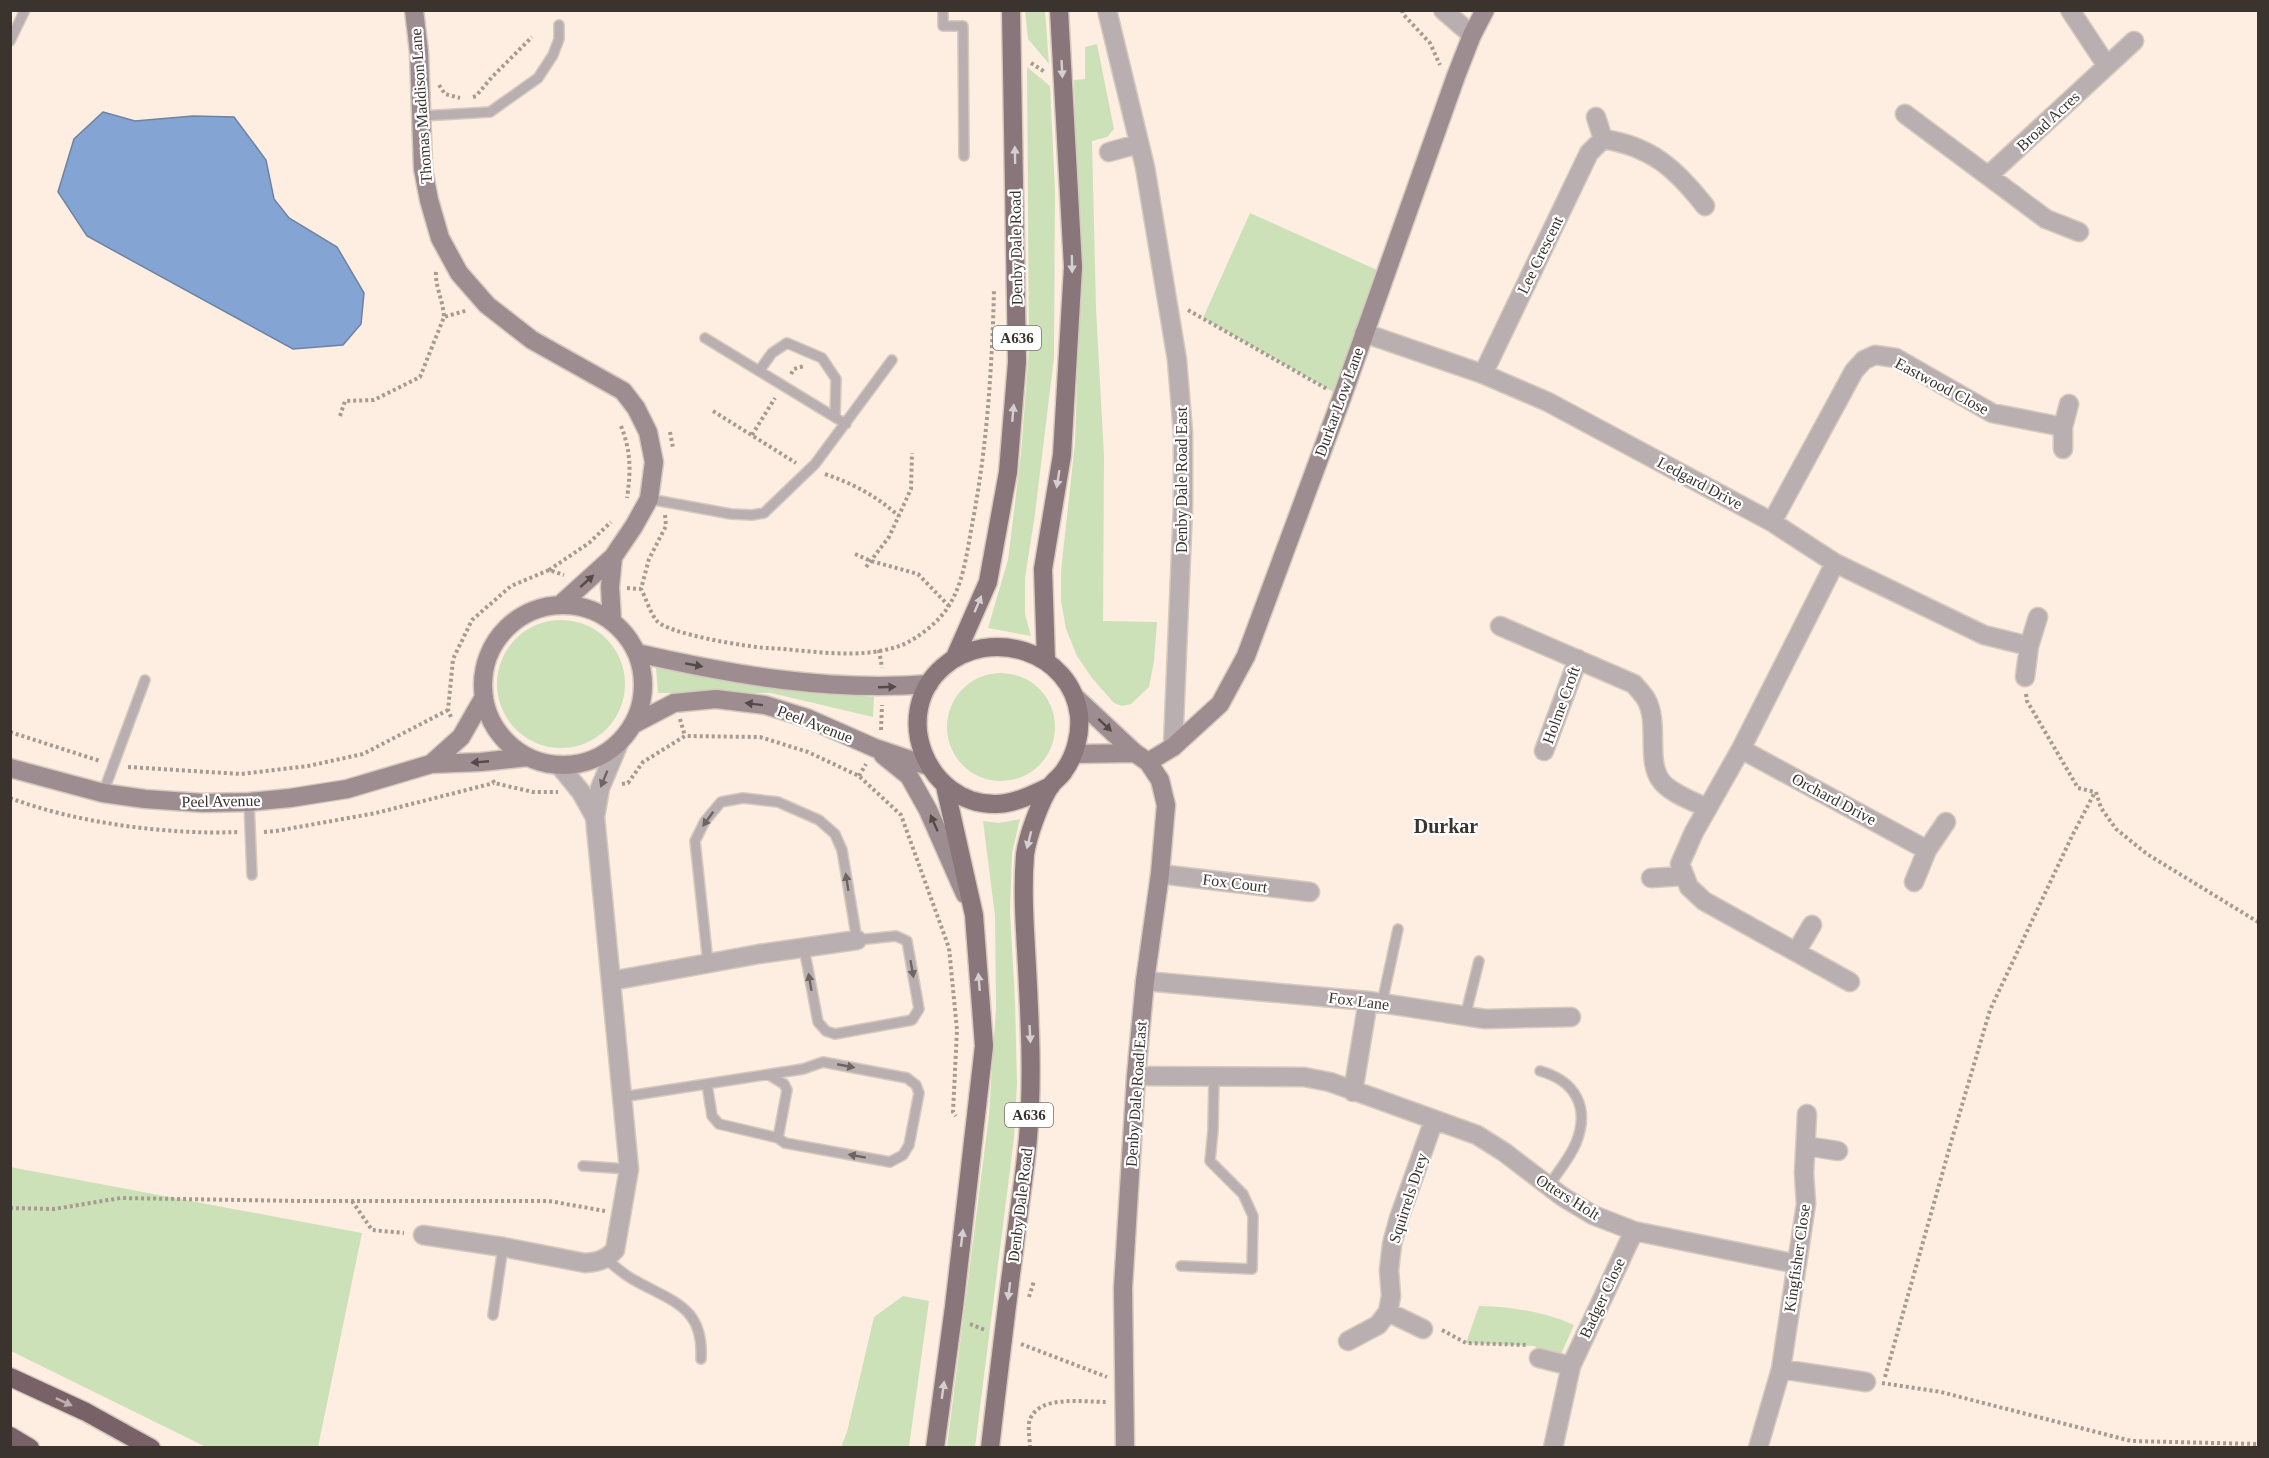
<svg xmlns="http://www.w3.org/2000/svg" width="2269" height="1458" font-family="'Times New Roman',serif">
  <rect width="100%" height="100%" fill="#fdeee1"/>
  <path fill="#cce1b8" d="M 1025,11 L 1045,11 L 1049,64 L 1028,39 Z
    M 1097,44 L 1114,129 L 1107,137 L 1092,141 L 1096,308 L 1104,457 L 1103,621 L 1157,622 L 1154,661 L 1149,687 L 1131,704 L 1122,706 L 1114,703 L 1092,678 L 1077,656 L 1066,629 L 1061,601 L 1061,571 L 1075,443 L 1080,292 L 1074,80 L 1085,79 L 1085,47 Z
    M 1027,67 L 1050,86 L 1055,191 L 1054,357 L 1035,514 L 1025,578 L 1025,614 L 1031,636 L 988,628 L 1008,560 L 1021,454 L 1029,350 Z
    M 1250,213 L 1386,274 L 1342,397 L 1203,318 Z
    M497 684a64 64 0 1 1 128 0a64 64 0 1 1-128 0Z
    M 656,668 L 781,689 L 874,697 L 873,717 L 771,693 L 658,693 Z
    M947 727a54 54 0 1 1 108 0a54 54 0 1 1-108 0Z
    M 1020,819 L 1012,853 L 1010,912 L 1015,1001 L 1017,1084 L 1014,1138 L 975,1447 L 947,1447 L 989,1115 L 996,1008 L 995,916 L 983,821 L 999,823 Z
    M 10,1167 L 362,1233 L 318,1447 L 206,1447 L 11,1351 Z
    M 903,1296 L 929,1301 L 909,1447 L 841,1447 L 847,1432 L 874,1317 Z
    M 1479,1306 C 1513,1307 1542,1311 1574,1325 L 1557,1363 L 1550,1361 L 1535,1346 L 1466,1343 Z"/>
  <path fill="#84a5d3" stroke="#6e83a2" stroke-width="1.5" d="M 103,112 L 135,121 L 193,116 L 234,117 L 266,160 L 274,199 L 289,218 L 337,247 L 364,293 L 361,324 L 343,345 L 293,349 L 87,236 L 58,192 L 74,139 Z"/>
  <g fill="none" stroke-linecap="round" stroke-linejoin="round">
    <defs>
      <path id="lane" d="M 943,10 L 943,26 L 963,26 L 964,156
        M 10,41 L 25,10
        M 422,116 L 490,112 L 538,78 L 553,55 L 559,39 L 559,25
        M 705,338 L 846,424
        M 759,371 L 772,353 L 787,343 L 822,358 L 836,379 L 835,417
        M 649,499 L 731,514 L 752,515 L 764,513 L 815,464 L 892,360
        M 103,793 L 145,680
        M 249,802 L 252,875
        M 708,963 L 695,841 L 705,821 L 721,802 L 743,798 L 778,802 L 819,820 L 835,834 L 842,850 L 857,940 L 896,936 L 907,941 L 919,1009 L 912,1020 L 835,1034 L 826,1031 L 818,1022 L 804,948
        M 1382,1003 L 1398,929
        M 1465,1017 L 1479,961
        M 1540,1071 C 1576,1081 1590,1108 1576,1143 C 1570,1158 1557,1173 1548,1187
        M 769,1075 L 784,1084 L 787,1090 L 778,1138
        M 622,1097 L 803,1069 L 823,1062 L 907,1078 L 916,1085 L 919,1093 L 909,1145 L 903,1155 L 890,1162 L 785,1143 L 778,1138 L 719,1124 L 712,1116 L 707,1084
        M 583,1166 L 629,1169
        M 606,1259 C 616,1267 625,1276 636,1281 C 673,1302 704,1307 701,1359
        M 1181,1266 L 1252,1269 L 1253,1216 L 1243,1194 L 1210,1161 L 1213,1130 L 1214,1076
        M 493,1315 L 503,1247"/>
      <path id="street" d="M 1107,10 L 1145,167 L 1177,360 L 1183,433 L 1183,506 L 1173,747
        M 1443,10 L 1472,35
        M 2070,10 L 2107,66
        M 1905,114 L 2046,219 L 2079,232
        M 1596,117 L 1603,139
        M 1109,152 L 1138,144
        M 1989,175 L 2134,41
        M 1364,333 L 1483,374 L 1548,402 L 1772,522 L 1835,563 L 1984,635 L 2029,646
        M 1483,374 L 1589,153 L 1603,139 C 1651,146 1676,169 1705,206
        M 2063,449 L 2063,427 L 2069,404
        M 1772,522 L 1854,371 L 1864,360 L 1875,355 L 1896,358 L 1992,413 L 2063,427
        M 1835,563 L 1741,749 L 1694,832 L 1680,864 L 1689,887 L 1704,901 L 1850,982
        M 1500,626 L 1634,684 C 1638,689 1643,694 1646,699 C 1660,723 1645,762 1662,782 C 1672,794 1693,801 1707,808
        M 2025,677 L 2029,646 L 2038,617
        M 1741,749 L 1927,850
        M 1544,751 L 1578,659
        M 559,765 L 581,792 L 595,817
        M 1160,874 L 1310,892
        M 1651,878 L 1684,876
        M 1914,882 L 1927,850 L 1946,822
        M 1796,952 L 1812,925
        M 611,981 L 759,954 L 857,940
        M 1145,981 L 1368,1001 L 1485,1019 L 1571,1017
        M 1136,1076 L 1304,1077 L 1330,1082 L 1477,1135 L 1504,1152 L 1563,1197 L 1593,1215 L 1634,1231 L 1797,1264
        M 1353,1092 L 1368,1001
        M 1806,1146 L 1838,1151
        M 423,1235 L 503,1247 L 585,1263 C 598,1262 606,1260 615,1250 L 629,1169 L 595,817 L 600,788 L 619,743
        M 1388,1312 L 1423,1329
        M 1348,1341 L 1378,1325 L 1388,1312 L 1391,1296 L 1389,1270 L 1392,1244 L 1399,1218 L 1434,1120
        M 1539,1358 L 1571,1366
        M 1781,1369 L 1866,1382
        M 1553,1448 L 1571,1366 L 1634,1231
        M 1758,1448 L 1781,1369 L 1806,1204 L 1804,1173 L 1807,1114"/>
      <path id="secondary" d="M 414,10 L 419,52 L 423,169 L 429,200 L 440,238 L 459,273 L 487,305 L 532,340 L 623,391 L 636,408 L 648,432 L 654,462 L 649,499 L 634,526 L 613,557 L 560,605
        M483 685a80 80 0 1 1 160 0a80 80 0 1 1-160 0Z
        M 612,621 L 610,587 L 613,557
        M 637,653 C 733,675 830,692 929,684
        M 1075,697 L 1135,753 L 1148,762 L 1160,780 L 1166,805 L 1160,874 L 1145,981 L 1136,1076 L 1123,1288 L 1125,1448
        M 632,725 L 674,703 L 716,699 L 765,705 L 807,718 L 875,748 L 928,766
        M 1074,754 L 1135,753
        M 883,755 L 909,776 L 928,810 L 965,894
        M 1148,762 L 1173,747 L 1220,704 L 1246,656 L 1342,397 L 1456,76 L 1472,35 L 1485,10
        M 431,764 L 461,737 L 484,697
        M 10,768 L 103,793 L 145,799 L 203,803 L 249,802 L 290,798 L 347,789 L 431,764 L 481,762 L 528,757"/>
      <path id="primary" d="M 955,657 L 988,582 L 1008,472 L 1017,362 L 1011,10
        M 1046,660 L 1043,569 L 1062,455 L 1073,267 L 1059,10
        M 935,1448 L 954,1307 L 984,1046 L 974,915 L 945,786
        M 990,1448 C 998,1379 1006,1311 1015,1243 C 1019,1208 1025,1173 1028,1138 C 1033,1081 1030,1024 1027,967 C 1025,930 1022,892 1025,855 C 1027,838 1041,798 1052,784 C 1056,779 1061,776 1064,771 C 1075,756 1081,734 1079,715 C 1071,651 990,626 943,667 C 890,713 926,804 995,804 C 1015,804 1033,794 1051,786"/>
      <path id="highway" d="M 10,1377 L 86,1412 L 151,1448
        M 10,1436 L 30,1448"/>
    </defs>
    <use href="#lane" stroke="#d6c9bd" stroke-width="12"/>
    <use href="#street" stroke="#d6c9bd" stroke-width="21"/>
    <use href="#secondary" stroke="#d6c9bd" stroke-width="21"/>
    <use href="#primary" stroke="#d6c9bd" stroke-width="21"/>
    <use href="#highway" stroke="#d6c9bd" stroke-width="21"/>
    <path stroke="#a79b91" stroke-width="4" stroke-dasharray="3 3" stroke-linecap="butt" d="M 1402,10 L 1403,14 L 1430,43 L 1440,65
      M 1031,63 L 1045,72
      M 439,85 L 445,94 L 460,98
      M 473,97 L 476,96 L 492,77 L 532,37
      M 436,272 C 435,286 443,300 444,317
      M 1188,310 L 1327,389
      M 791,374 L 794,369 L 804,366
      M 713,411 L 796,463
      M 340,416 L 345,401 L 374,400 L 420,377 L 444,317 L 468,310
      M 621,426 C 631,451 631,471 627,498
      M 670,432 L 673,448
      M 752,435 L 775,398
      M 825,474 C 854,484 876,496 899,516
      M 665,515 L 666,526 L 649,559 L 641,589 C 646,598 650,613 657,621 C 668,634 748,647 767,648 C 811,650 859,661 902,645 C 919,638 941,620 950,604 C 964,580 967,552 972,525 C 987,448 992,369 994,290
      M 855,554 L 871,561 L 918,574 L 949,606
      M 866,567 L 889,537 L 911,489 L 912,453
      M 549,570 L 589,543 L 611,522
      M 627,588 L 641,589
      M 879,650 L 882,668
      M 2026,694 L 2027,701 L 2078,788 L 2095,792
      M 451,717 L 448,710 L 453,659 L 472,620 L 511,586 L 549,570 L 564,575
      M 680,719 L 685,736
      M 881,730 L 882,705
      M 10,732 L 100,761
      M 128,767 L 241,774 L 308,766 L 363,754 L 448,710
      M 859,776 L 866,764
      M 493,780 L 494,783 L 533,792 L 558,792
      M 622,784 L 628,783 L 643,762 L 685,736 L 760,737 L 808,752 L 859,776 L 901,815 L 949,948 L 957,1030 L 953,1112 L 956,1116
      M 2096,792 L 2101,808 L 2116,829 L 2147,854 L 2258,922
      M 10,798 C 77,823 167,835 238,832
      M 264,832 L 276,831 L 376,813 L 494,783
      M 352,1201 L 372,1230 L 404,1233
      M 10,1208 L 54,1209 L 121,1198 L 299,1201 L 549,1201 L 605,1211
      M 1029,1297 L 1034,1281
      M 970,1324 L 985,1330
      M 1442,1330 L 1466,1343 L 1527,1345
      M 1021,1344 L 1107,1377
      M 1885,1377 L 1952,1139 L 1990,1010 L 2072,836 L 2095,792
      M 1882,1383 L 1941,1392 L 2131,1441 L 2258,1444
      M 1030,1448 C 1030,1440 1028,1431 1029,1423 C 1035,1394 1083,1402 1106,1402"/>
    <use href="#lane" stroke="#b9aeb0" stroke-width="9"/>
    <use href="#street" stroke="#b9aeb0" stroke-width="18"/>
    <use href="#secondary" stroke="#9d8d91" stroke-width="18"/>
    <use href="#primary" stroke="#89767a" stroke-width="18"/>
    <use href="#highway" stroke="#786267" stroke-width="18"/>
  </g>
  <defs><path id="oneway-solid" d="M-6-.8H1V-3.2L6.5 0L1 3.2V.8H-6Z" transform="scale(1.5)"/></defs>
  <g fill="#d6cfd0">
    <use href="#oneway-solid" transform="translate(1062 69) rotate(87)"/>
    <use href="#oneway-solid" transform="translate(1015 155) rotate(-91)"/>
    <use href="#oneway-solid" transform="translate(1072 264) rotate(89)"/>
    <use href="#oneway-solid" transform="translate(1013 413) rotate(-85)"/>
    <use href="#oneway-solid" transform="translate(1058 479) rotate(99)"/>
    <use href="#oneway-solid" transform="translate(978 604) rotate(-67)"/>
    <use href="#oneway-solid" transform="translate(1029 840) rotate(104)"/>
    <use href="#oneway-solid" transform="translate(979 982) rotate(-95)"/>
    <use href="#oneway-solid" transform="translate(1030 1034) rotate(87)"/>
    <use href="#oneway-solid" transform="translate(962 1238) rotate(-83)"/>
    <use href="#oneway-solid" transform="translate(1009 1291) rotate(97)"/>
    <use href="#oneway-solid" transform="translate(943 1390) rotate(-82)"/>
  </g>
  <g fill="#544a47">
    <use href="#oneway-solid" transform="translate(587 581) rotate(-42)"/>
    <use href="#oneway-solid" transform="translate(694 665) rotate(10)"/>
    <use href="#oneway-solid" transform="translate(887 687) rotate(-2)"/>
    <use href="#oneway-solid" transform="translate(754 704) rotate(-173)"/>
    <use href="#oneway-solid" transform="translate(1105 725) rotate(43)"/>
    <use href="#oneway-solid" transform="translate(480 762) rotate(175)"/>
    <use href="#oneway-solid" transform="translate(934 823) rotate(-114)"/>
  </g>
  <g fill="#6d6562">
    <use href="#oneway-solid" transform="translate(604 779) rotate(112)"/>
    <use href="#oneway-solid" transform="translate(708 819) rotate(126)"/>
    <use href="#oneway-solid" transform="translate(847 882) rotate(-99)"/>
    <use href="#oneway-solid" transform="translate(912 969) rotate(80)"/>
    <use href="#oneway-solid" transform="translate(810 982) rotate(-100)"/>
    <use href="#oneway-solid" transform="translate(846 1066) rotate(11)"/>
    <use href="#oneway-solid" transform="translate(857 1156) rotate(-170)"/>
  </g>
  <use fill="#bcb0b3" href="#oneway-solid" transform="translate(64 1402) rotate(25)"/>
  <g text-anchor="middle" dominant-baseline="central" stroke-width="4.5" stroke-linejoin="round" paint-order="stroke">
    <g fill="#fff" stroke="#76716d" stroke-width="1.5">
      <rect x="993" y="326" width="48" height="24" rx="4.5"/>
      <rect x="1005" y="1103" width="48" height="24" rx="4.5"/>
    </g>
    <g font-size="15" font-weight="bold" fill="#3b342e">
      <text x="1017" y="338">A636</text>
      <text x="1029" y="1115">A636</text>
    </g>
    <g font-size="16" fill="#3b342e" stroke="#fff">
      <text transform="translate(421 106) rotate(-94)">Thomas Maddison Lane</text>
      <text transform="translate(2048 121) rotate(-43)">Broad Acres</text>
      <text transform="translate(1016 248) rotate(-91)">Denby Dale Road</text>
      <text transform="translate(1540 255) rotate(-64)">Lee Crescent</text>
      <text transform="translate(1942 386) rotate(28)">Eastwood Close</text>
      <text transform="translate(1339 402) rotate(-70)">Durkar Low Lane</text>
      <text transform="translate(1181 480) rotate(-90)">Denby Dale Road East</text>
      <text transform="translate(1700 483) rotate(28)">Ledgard Drive</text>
      <text transform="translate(1561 705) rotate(-70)">Holme Croft</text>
      <text transform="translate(815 724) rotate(21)">Peel Avenue</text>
      <text transform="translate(1834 799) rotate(28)">Orchard Drive</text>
      <text transform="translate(221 801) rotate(-1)">Peel Avenue</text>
      <text transform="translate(1235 883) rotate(7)">Fox Court</text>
      <text transform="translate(1359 1001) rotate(7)">Fox Lane</text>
      <text transform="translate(1136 1094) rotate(-86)">Denby Dale Road East</text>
      <text transform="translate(1568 1197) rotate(32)">Otters Holt</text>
      <text transform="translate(1408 1198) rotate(-72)">Squirrels Drey</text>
      <text transform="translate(1020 1205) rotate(-83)">Denby Dale Road</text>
      <text transform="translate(1797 1258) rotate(-82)">Kingfisher Close</text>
      <text transform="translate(1602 1298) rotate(-65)">Badger Close</text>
    </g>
    <g font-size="20" font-weight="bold" fill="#3b342e" stroke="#fff">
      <text x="1446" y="826">Durkar</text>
    </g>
  </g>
  <rect width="2269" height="1458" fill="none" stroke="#3b342e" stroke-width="24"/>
</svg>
